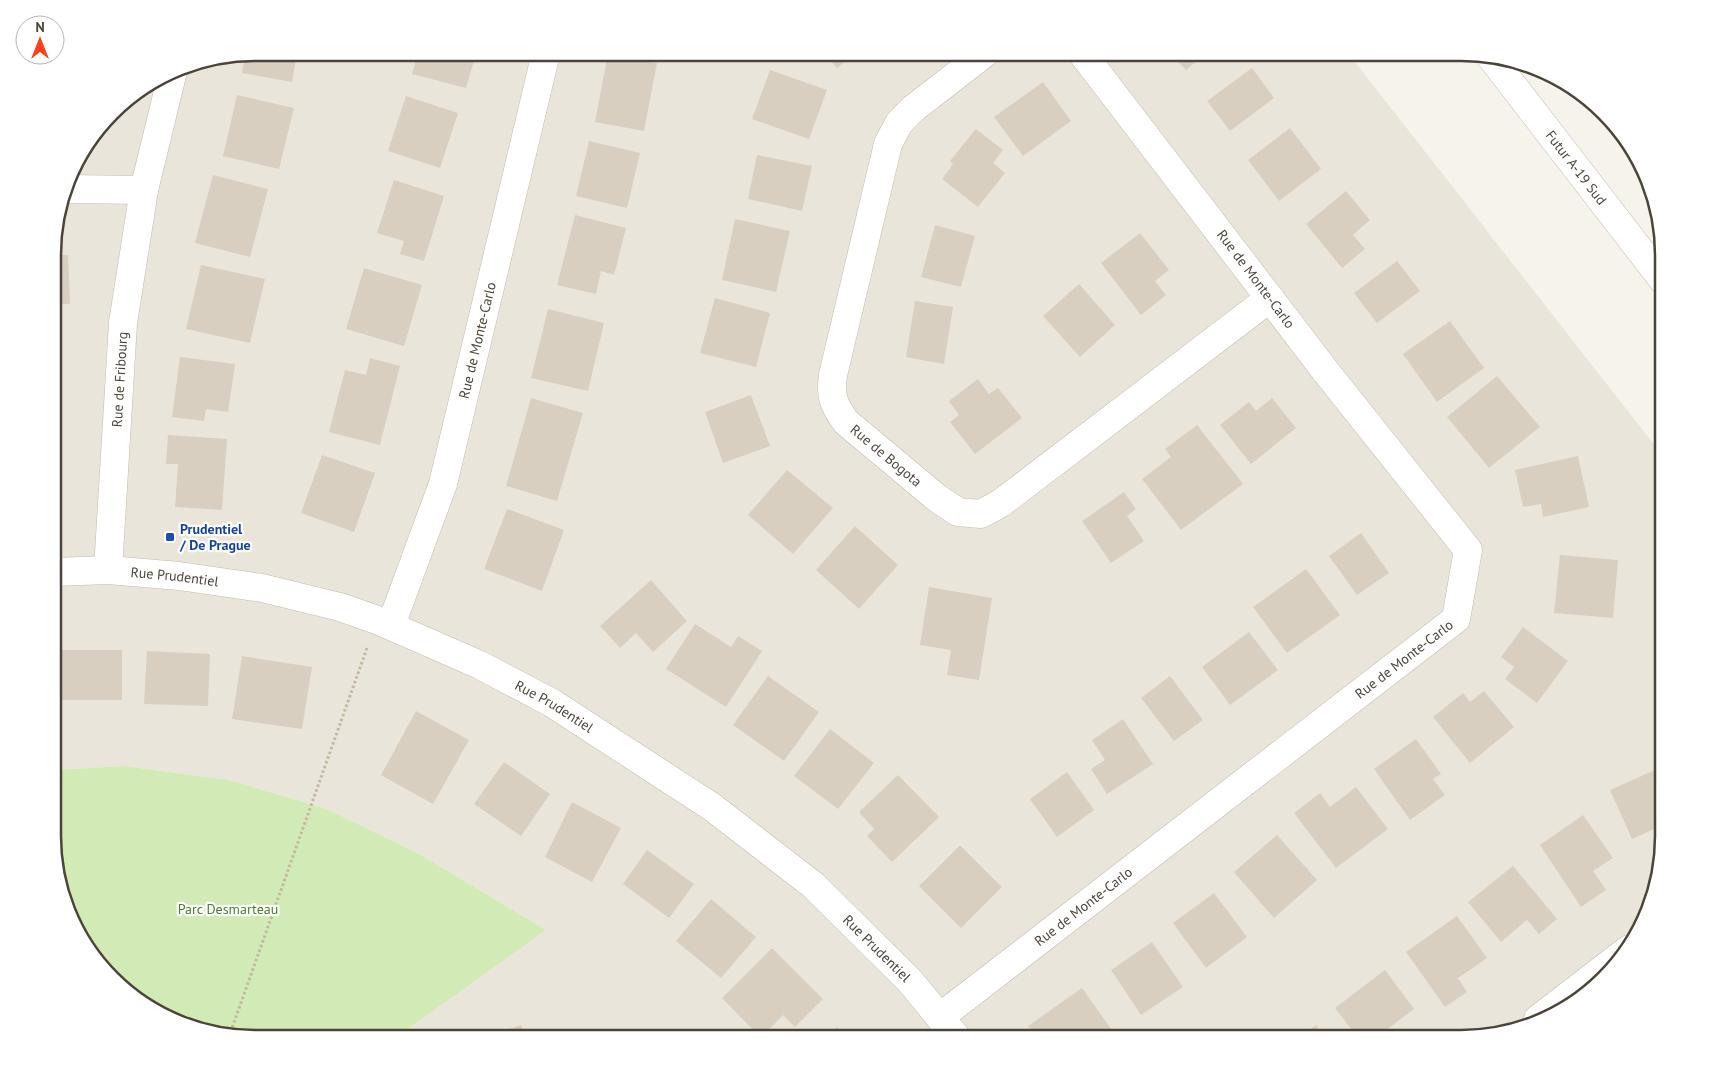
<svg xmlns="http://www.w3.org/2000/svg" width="1716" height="1091" font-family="'PT Sans',sans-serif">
  <rect width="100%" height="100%" fill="#f6f3ec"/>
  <path fill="#eae5da" d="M 255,53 L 1348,53 L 1663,456 L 1663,849 L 1653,901 L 1630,948 L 1562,1012 L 1474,1038 L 395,1038 L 546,930 L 421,855 L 327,809 L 229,780 L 124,766 L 54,770 L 54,229 L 74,165 L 121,103 L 178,68 Z"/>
  <path fill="#d2eab5" d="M 124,766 L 229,780 L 327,809 L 421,855 L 546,930 L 395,1038 L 255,1038 L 190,1028 L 143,1005 L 86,948 L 54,862 L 54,770 Z"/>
  <path fill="#d8cfc1" d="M 255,52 L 297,53 L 292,82 L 242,73 L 245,54 Z
    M 418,53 L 476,53 L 466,88 L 412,74 Z
    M 608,53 L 657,63 L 644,131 L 595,122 Z
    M 824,53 L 856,53 L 837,68 Z
    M 1170,53 L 1206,53 L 1186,70 Z
    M 1252,68 L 1274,98 L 1230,131 L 1207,101 Z
    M 770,70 L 827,90 L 809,139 L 752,119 Z
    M 1043,82 L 1071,121 L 1023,156 L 994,117 Z
    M 237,95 L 294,108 L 279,169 L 223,156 Z
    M 406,96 L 458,113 L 440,168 L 388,151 Z
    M 1290,128 L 1321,169 L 1279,201 L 1248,160 Z
    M 976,129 L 1003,150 L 993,163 L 1005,173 L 978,207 L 942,179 L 953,164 L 950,161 Z
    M 589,141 L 640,153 L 627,208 L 576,196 Z
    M 757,155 L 812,166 L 802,211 L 748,199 Z
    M 213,175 L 268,189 L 250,257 L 195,243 Z
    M 394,180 L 444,196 L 424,261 L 400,254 L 404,241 L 377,233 Z
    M 1346,191 L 1370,220 L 1353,235 L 1365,249 L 1342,268 L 1306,224 Z
    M 575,215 L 626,228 L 614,275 L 601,271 L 596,294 L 557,285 Z
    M 735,219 L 790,231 L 776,292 L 722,280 Z
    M 935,225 L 975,236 L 961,287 L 921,277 Z
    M 1140,233 L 1169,270 L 1155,281 L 1166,295 L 1141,315 L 1101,263 Z
    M 54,255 L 68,255 L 70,304 L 54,304 Z
    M 1397,261 L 1420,291 L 1377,323 L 1354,293 Z
    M 201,265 L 265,279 L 250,343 L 186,329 Z
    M 364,268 L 422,285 L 404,346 L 346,329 Z
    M 1079,284 L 1115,325 L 1080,357 L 1043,316 Z
    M 715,298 L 770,313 L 756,367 L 700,353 Z
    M 915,301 L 953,307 L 944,364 L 906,357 Z
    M 548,309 L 604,323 L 588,391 L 531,378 Z
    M 1450,321 L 1484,368 L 1437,402 L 1403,354 Z
    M 180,357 L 235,364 L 228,412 L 206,409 L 204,421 L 172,417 Z
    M 370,358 L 400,366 L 380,445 L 329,432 L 345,370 L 366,375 Z
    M 1497,376 L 1540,427 L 1489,468 L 1447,417 Z
    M 978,379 L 989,394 L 998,388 L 1022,418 L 975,454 L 950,422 L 959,415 L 949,401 Z
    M 751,395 L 770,446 L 723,463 L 705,412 Z
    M 531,398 L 583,413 L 557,501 L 506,486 Z
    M 1272,398 L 1296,428 L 1251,464 L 1220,425 L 1249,402 L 1256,411 Z
    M 1197,425 L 1243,484 L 1181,530 L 1142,479 L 1171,457 L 1165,449 Z
    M 168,435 L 227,439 L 222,510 L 175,507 L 178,464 L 166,464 Z
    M 322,455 L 375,473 L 354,532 L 301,513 Z
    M 1578,456 L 1589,507 L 1543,517 L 1541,504 L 1523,507 L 1515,470 Z
    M 787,470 L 833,508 L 793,554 L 748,515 Z
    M 1124,492 L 1136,509 L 1127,516 L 1144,541 L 1111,563 L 1082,521 Z
    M 507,509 L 564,530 L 542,591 L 484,569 Z
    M 855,526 L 898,565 L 859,609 L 816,570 Z
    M 1361,533 L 1389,573 L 1357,595 L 1329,556 Z
    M 1560,555 L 1618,560 L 1613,618 L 1554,613 Z
    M 1306,569 L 1340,615 L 1287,653 L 1253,607 Z
    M 651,580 L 687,621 L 653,652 L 636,633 L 620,648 L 600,626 Z
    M 929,587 L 992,598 L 979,680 L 947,675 L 951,650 L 920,645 Z
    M 695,624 L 731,647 L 738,636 L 762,651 L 726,707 L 666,669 Z
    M 1523,627 L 1568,661 L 1537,703 L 1505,679 L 1514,667 L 1501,657 Z
    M 1249,632 L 1278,670 L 1230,705 L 1202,667 Z
    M 58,650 L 122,650 L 122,700 L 58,700 Z
    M 147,651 L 210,654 L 208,706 L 144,704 Z
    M 242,656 L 312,667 L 302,729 L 232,719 Z
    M 768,676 L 819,712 L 784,761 L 733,725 Z
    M 1170,676 L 1203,720 L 1174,741 L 1141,698 Z
    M 1484,691 L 1514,727 L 1470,763 L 1433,717 L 1463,693 L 1470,702 Z
    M 416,711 L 469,740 L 433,804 L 381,775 Z
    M 1123,719 L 1153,764 L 1107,794 L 1091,769 L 1105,760 L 1092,740 Z
    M 830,729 L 874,763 L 838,809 L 794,776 Z
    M 1416,739 L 1441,774 L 1433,779 L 1445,795 L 1410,820 L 1374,769 Z
    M 504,762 L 550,794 L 521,836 L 474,804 Z
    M 1662,767 L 1663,825 L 1632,839 L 1610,790 Z
    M 1067,772 L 1094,810 L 1057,837 L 1030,799 Z
    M 898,775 L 939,817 L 892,862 L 867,836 L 874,829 L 859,812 Z
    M 1356,787 L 1388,829 L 1336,868 L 1294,813 L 1320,793 L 1330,807 Z
    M 572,802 L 621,828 L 592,882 L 545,857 Z
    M 1583,815 L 1613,858 L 1593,871 L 1606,890 L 1581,907 L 1540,845 Z
    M 1277,835 L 1317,880 L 1274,918 L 1234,872 Z
    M 960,845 L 1002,887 L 961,928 L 919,886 Z
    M 647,850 L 694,884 L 669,918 L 623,884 Z
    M 1513,866 L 1557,919 L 1539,934 L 1527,920 L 1501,942 L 1468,902 Z
    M 1214,893 L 1247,937 L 1206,968 L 1173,923 Z
    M 711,899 L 756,937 L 721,978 L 676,941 Z
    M 1457,916 L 1487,958 L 1458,978 L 1467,992 L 1445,1007 L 1406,952 Z
    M 1152,942 L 1183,987 L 1141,1015 L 1111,970 Z
    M 772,948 L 823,999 L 795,1027 L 783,1015 L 761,1038 L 722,998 Z
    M 1385,970 L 1414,1009 L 1385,1031 L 1391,1038 L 1358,1038 L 1335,1008 Z
    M 1082,988 L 1114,1033 L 1107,1038 L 1036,1038 L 1028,1026 Z
    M 521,1025 L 526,1038 L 483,1038 Z
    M 1316,1025 L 1326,1038 L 1298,1038 Z
    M 837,1027 L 847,1038 L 824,1038 Z"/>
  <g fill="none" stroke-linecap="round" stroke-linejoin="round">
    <defs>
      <g id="minor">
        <path id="s1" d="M 985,53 L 914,108 L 899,123 L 888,144 L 833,375 C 830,396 833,404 846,422 L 937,498 L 958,512 L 981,514 L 1001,503 L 1270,298"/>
        <path id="s2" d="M 1490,56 L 1663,280"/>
        <path d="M 66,189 L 144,190"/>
        <path id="s3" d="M 108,570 L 123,323 L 144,190 L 173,71"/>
        <path id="s4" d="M 54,572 L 108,570 L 179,576 L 262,588 L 340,607 L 377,620 L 480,665 L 552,703 L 712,807 L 813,885 L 909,980 L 957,1038"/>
        <path id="s5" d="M 391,625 L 443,484 L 546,53"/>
        <path id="s6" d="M 940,1017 L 1456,619 L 1468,550 L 1327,373 L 1082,53"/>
        <path d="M 1538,1019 L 1629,949"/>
      </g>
    </defs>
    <use href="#minor" stroke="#c2bbae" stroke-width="29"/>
    <path stroke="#c4b79f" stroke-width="3" stroke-dasharray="2.5 2.5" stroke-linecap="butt" d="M 225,1034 L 232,1028 L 367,648"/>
    <use href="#minor" stroke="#fff" stroke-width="28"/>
  </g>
  <rect fill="#1a4fb4" stroke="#fff" stroke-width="2" x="165" y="532" width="10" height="10" rx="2.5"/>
  <g text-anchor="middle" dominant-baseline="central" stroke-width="4.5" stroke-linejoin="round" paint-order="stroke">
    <g font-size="14" fill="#4b4439" stroke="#fff">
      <text stroke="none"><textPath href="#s2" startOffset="141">Futur A-19 Sud</textPath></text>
      <text transform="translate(1256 279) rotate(53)">Rue de Monte-Carlo</text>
      <text stroke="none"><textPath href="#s5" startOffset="298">Rue de Monte-Carlo</textPath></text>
      <text stroke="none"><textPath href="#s3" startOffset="191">Rue de Fribourg</textPath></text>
      <text stroke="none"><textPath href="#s1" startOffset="475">Rue de Bogota</textPath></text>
      <text stroke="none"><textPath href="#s4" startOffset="121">Rue Prudentiel</textPath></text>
      <text stroke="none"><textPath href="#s6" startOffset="586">Rue de Monte-Carlo</textPath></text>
      <text stroke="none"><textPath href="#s4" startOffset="526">Rue Prudentiel</textPath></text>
      <text stroke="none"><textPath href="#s6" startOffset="181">Rue de Monte-Carlo</textPath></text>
      <text stroke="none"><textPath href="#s4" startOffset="931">Rue Prudentiel</textPath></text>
    </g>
    <g font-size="14" font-weight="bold" fill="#164399" stroke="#fff" text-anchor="start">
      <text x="180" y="529">Prudentiel<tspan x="180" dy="16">/ De Prague</tspan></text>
    </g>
    <g font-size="14" fill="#4a7f2a" stroke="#fff">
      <text x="228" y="909">Parc Desmarteau</text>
    </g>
  </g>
  <path d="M0 0H1716V1091H0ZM255 61H1461A194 194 0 0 1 1655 255V836A194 194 0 0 1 1461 1030H255A194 194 0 0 1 61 836V255A194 194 0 0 1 255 61Z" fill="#fff" fill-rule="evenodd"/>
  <path fill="none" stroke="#4b4439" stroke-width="2.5" d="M255 61H1461A194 194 0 0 1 1655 255V836A194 194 0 0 1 1461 1030H255A194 194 0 0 1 61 836V255A194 194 0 0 1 255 61Z"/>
  <g transform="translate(40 40)"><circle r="24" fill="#ffffff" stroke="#b7b4b0"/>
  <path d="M0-4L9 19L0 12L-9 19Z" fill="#fc3f1d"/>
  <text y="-8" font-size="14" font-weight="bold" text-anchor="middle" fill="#4b4439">N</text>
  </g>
</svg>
